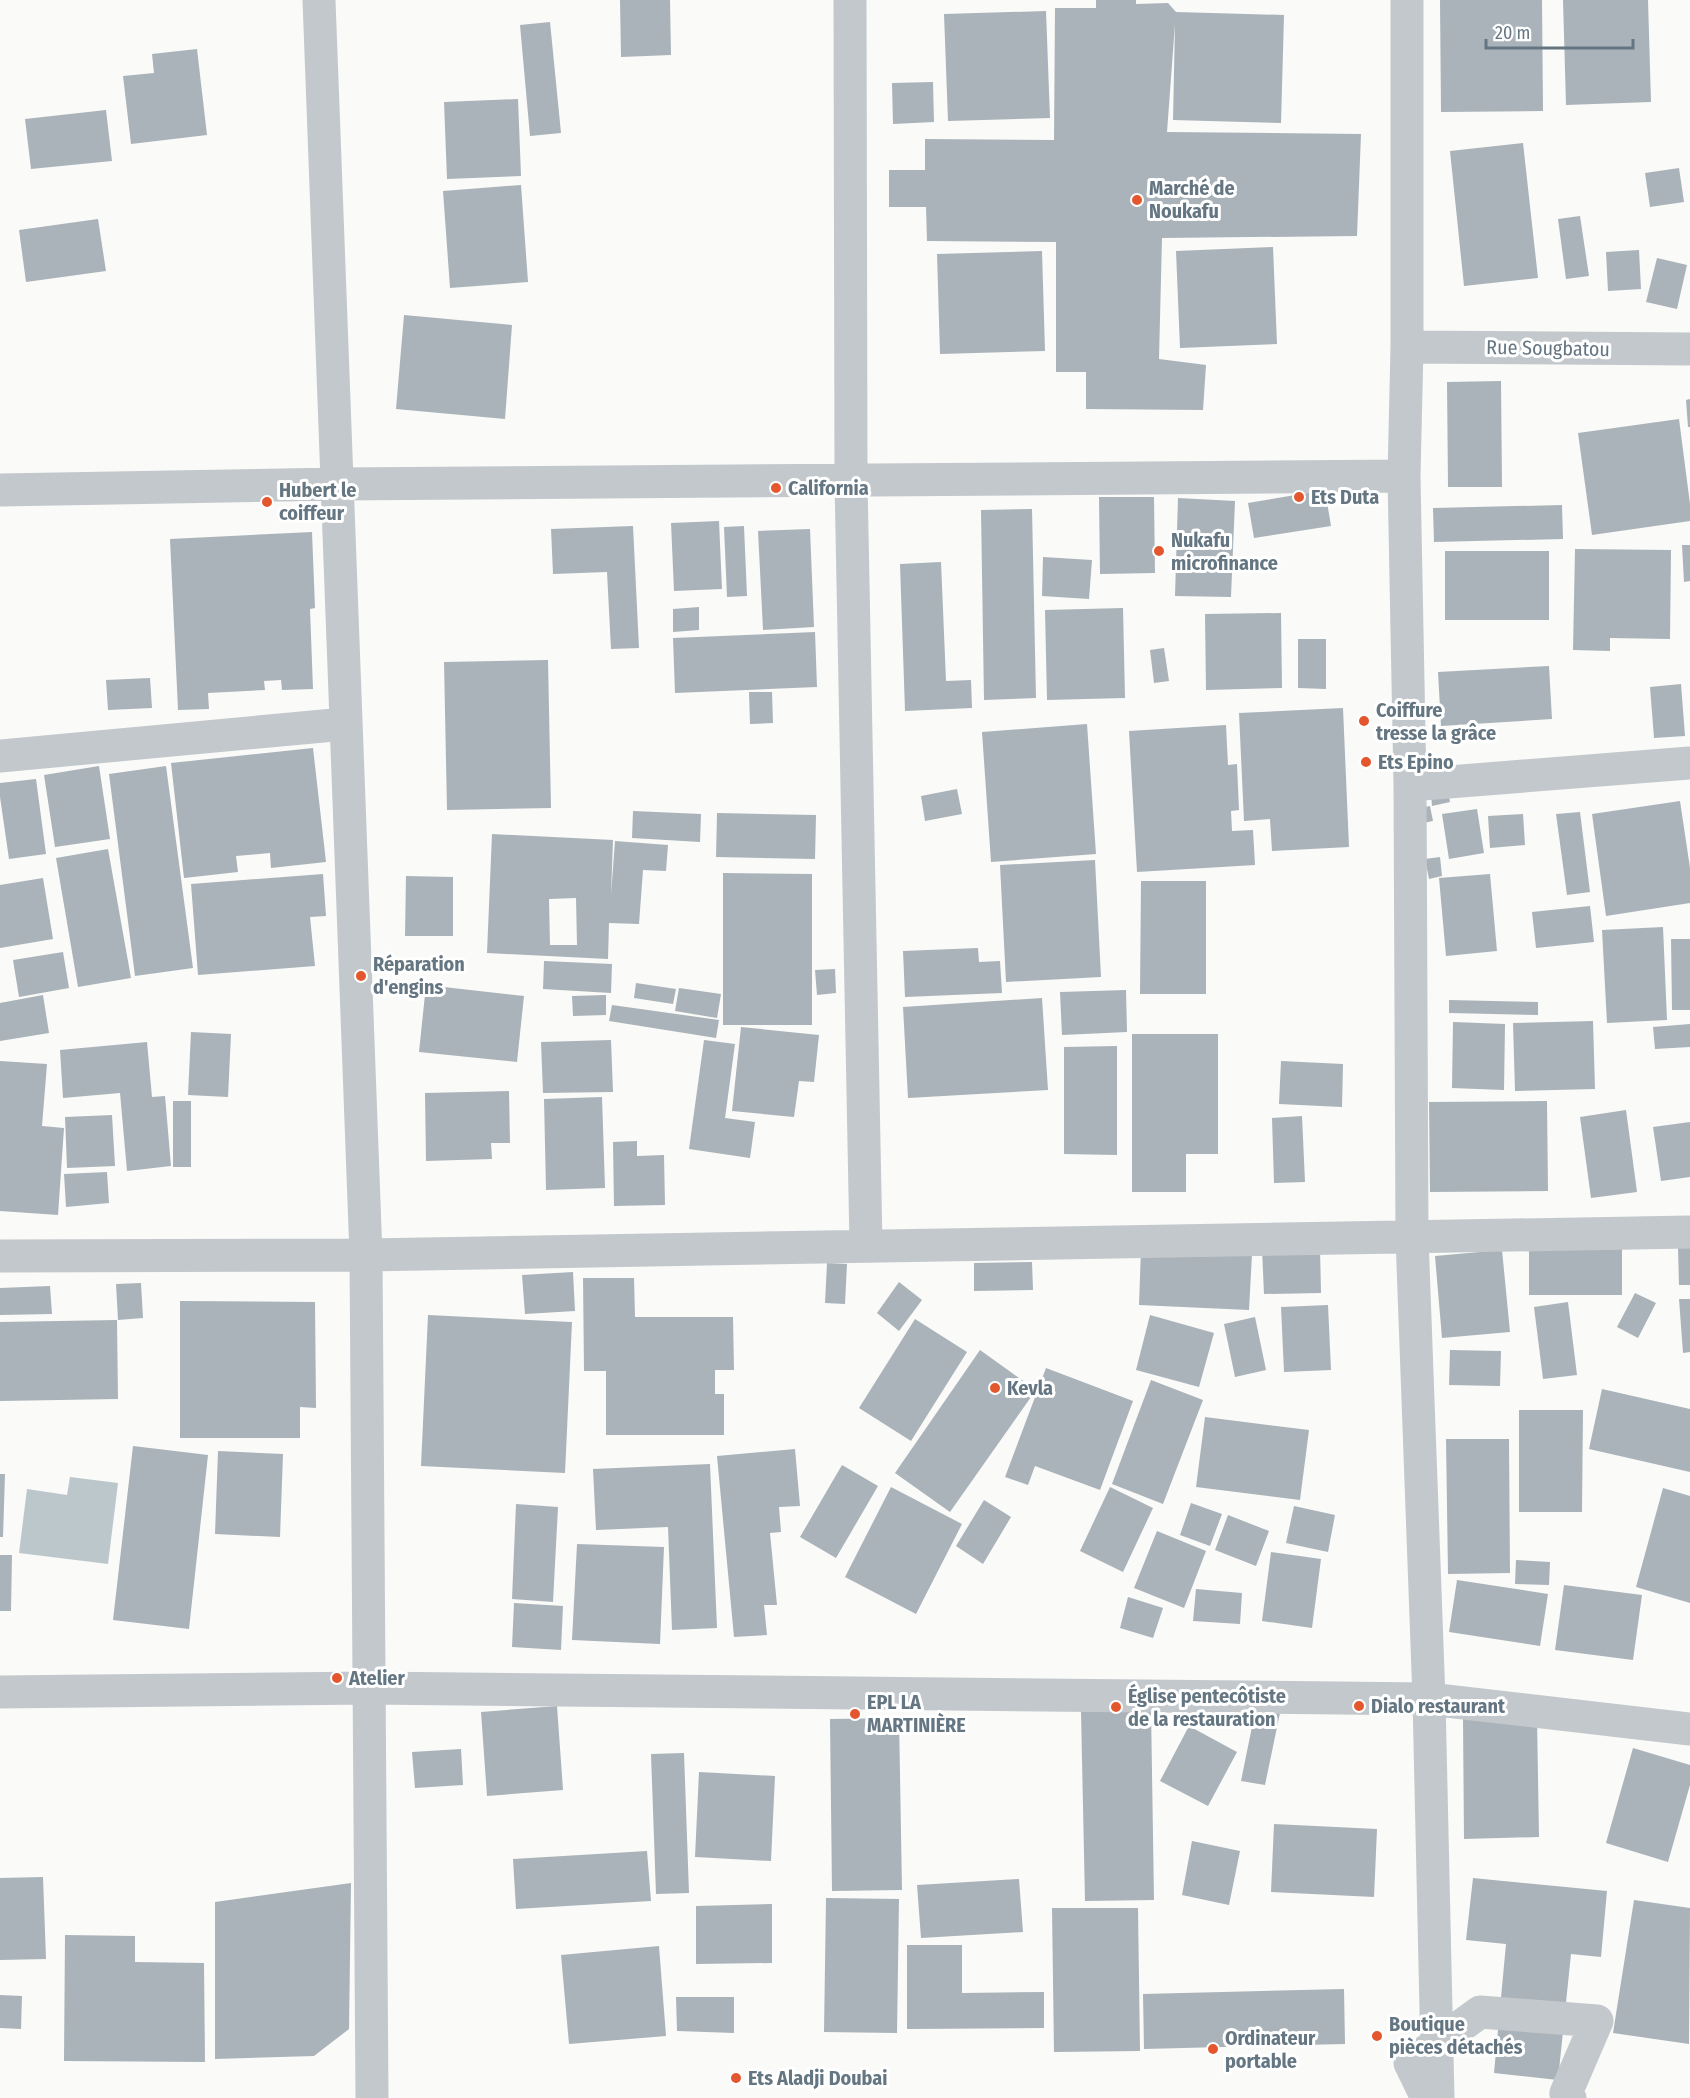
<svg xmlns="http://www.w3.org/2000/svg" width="1690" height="2098" font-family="'Fira Sans Condensed',sans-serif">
  <rect width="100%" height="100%" fill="#fafaf8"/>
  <path fill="#bbc7cb" d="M 70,1477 L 118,1483 L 108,1564 L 19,1553 L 27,1489 L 67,1495 Z"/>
  <path fill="#aab3b9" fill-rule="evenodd" d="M 620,0 L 670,0 L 671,55 L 621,57 Z
    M 1096,0 L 1136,0 L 1136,4 L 1168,3 L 1176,12 L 1284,15 L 1281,123 L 1173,120 L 1175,24 L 1167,132 L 1361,134 L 1357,236 L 1162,238 L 1159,359 L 1206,365 L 1203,410 L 1086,409 L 1086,372 L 1056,372 L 1056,242 L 927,241 L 926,207 L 889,207 L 889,170 L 925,170 L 925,139 L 1054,140 L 1055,8 L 1096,8 Z
    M 1440,0 L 1542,0 L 1543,111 L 1441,112 Z
    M 1563,0 L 1648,0 L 1651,102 L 1566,105 Z
    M 1046,11 L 1050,118 L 948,121 L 944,14 Z
    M 550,22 L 561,133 L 530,136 L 520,25 Z
    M 197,49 L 207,135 L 131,144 L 123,76 L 154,73 L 152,54 Z
    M 933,82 L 934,122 L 893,124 L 892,83 Z
    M 518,99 L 521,176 L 447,179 L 444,102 Z
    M 106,110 L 112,161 L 31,169 L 25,119 Z
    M 1523,143 L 1538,278 L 1464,286 L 1450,151 Z
    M 1679,168 L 1684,202 L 1650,207 L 1645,173 Z
    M 521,185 L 528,282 L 450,288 L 443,191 Z
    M 1580,216 L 1589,276 L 1566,279 L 1558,219 Z
    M 98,219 L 106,271 L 26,282 L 19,230 Z
    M 1273,247 L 1277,344 L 1180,348 L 1176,251 Z
    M 1639,250 L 1641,289 L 1608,291 L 1606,252 Z
    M 1042,251 L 1045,351 L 940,354 L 937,254 Z
    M 1657,258 L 1687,265 L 1677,309 L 1646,302 Z
    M 404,315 L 512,325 L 505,419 L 396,409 Z
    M 1501,381 L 1502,487 L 1448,487 L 1447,382 Z
    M 1690,399 L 1690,427 L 1688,427 L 1686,400 Z
    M 1679,419 L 1690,504 L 1690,521 L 1592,535 L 1578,433 Z
    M 1325,490 L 1331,526 L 1254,538 L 1248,503 Z
    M 1099,497 L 1154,497 L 1155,573 L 1100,574 Z
    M 1178,498 L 1235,501 L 1231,597 L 1175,596 Z
    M 1562,505 L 1563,539 L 1434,542 L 1433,508 Z
    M 1032,509 L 1036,698 L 984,700 L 981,510 Z
    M 719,521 L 722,589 L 674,591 L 671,523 Z
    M 633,526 L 639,648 L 611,649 L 607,572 L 553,574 L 551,529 Z
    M 744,526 L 747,596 L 727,597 L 724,527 Z
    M 810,529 L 814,627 L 763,630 L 758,531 Z
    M 312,532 L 315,608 L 310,609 L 313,689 L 282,690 L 281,680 L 264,681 L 265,690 L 208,693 L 209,709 L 178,710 L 170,539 Z
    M 1682,545 L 1690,545 L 1690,581 L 1684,582 Z
    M 1575,549 L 1671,550 L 1670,639 L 1610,638 L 1610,651 L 1573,650 Z
    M 1445,551 L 1549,551 L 1549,620 L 1445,620 Z
    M 1043,557 L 1092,560 L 1089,599 L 1042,596 Z
    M 941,562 L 946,681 L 971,680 L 972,708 L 905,711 L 900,564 Z
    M 699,607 L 699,630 L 673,632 L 673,609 Z
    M 1123,608 L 1125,698 L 1047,700 L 1045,610 Z
    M 1281,613 L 1282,688 L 1206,690 L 1205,614 Z
    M 815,632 L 817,687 L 675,693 L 673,638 Z
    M 1298,639 L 1326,639 L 1326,689 L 1298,688 Z
    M 1164,648 L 1169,681 L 1154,683 L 1150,650 Z
    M 548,660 L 551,808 L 447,810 L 444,662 Z
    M 1549,666 L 1552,719 L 1441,726 L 1438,672 Z
    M 150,678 L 152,708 L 108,710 L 106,680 Z
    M 1681,684 L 1685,736 L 1654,738 L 1650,687 Z
    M 749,692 L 772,692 L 773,723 L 750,724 Z
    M 1343,708 L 1349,847 L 1272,851 L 1270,819 L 1244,821 L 1239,713 Z
    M 1087,724 L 1096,854 L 991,862 L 982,732 Z
    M 1226,725 L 1228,765 L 1237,764 L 1239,810 L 1231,811 L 1232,831 L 1253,830 L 1255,865 L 1137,872 L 1129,731 Z
    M 313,748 L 326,862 L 271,868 L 270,853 L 236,856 L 238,872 L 184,878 L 171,763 Z
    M 99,766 L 110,839 L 55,847 L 44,775 Z
    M 166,766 L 193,968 L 135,976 L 109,774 Z
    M 36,779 L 46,854 L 9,859 L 0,797 L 0,783 Z
    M 957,789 L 962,814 L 925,821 L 921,796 Z
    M 1448,790 L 1450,802 L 1432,806 L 1431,793 Z
    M 1680,801 L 1690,868 L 1690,903 L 1606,916 L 1592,814 Z
    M 1430,806 L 1433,821 L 1418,824 L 1415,809 Z
    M 1477,809 L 1484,853 L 1449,859 L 1442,814 Z
    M 633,811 L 701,814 L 700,842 L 632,838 Z
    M 1580,812 L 1590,892 L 1567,895 L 1556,814 Z
    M 717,813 L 816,815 L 815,859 L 716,857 Z
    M 1523,814 L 1525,845 L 1490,848 L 1488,816 Z
    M 492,834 L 613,840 L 611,895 L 615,841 L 668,845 L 666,871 L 643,870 L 639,924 L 609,923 L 608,959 L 487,953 ZM 576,898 L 577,945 L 550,945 L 549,899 Z
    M 108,849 L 131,978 L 78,987 L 56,858 Z
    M 1440,857 L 1442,876 L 1429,879 L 1425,859 Z
    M 1095,860 L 1101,977 L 1006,982 L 1000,865 Z
    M 723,873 L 812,874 L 812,1025 L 723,1025 Z
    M 323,874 L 326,916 L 310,917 L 315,966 L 198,975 L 191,884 Z
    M 1490,874 L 1497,951 L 1446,956 L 1439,878 Z
    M 406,876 L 453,877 L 453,936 L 405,936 Z
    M 43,878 L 53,939 L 0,948 L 0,885 Z
    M 1141,881 L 1206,881 L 1206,994 L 1140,994 Z
    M 1590,906 L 1594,942 L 1536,948 L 1532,912 Z
    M 1663,927 L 1667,1020 L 1607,1023 L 1602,930 Z
    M 1671,939 L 1690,939 L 1690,1010 L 1672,1010 Z
    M 978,948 L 979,962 L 1000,961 L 1002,993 L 905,997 L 903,951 Z
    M 63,952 L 69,988 L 19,997 L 13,960 Z
    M 544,961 L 612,964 L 611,993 L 543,989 Z
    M 835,969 L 836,993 L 817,995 L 815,970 Z
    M 636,983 L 676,989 L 673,1004 L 634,998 Z
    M 426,985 L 524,996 L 517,1062 L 419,1052 Z
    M 679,988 L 721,994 L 717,1018 L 675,1011 Z
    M 1126,990 L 1127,1032 L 1062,1035 L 1060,992 Z
    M 43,995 L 49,1033 L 0,1041 L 0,1003 Z
    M 606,995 L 606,1015 L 573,1016 L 572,996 Z
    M 1042,998 L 1048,1090 L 908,1098 L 903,1007 Z
    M 1449,1000 L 1538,1002 L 1538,1015 L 1449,1013 Z
    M 612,1005 L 719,1020 L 716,1038 L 609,1021 Z
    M 1593,1021 L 1595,1089 L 1515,1091 L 1513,1023 Z
    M 1453,1022 L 1505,1024 L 1504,1090 L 1452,1088 Z
    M 1690,1024 L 1690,1047 L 1655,1049 L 1653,1027 Z
    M 741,1027 L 819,1035 L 814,1082 L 799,1081 L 794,1117 L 732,1111 Z
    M 191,1032 L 231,1034 L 228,1097 L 188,1095 Z
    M 1132,1034 L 1218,1034 L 1218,1154 L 1186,1154 L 1186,1192 L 1132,1192 Z
    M 611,1040 L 613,1092 L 543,1093 L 541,1042 Z
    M 704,1040 L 735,1044 L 725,1118 L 755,1122 L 750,1158 L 689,1149 Z
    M 147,1042 L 152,1097 L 165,1096 L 171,1166 L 127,1171 L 120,1093 L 63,1098 L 60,1050 Z
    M 1117,1046 L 1117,1155 L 1064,1154 L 1064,1047 Z
    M 0,1061 L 47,1064 L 42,1126 L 64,1128 L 58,1215 L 0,1211 Z
    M 1281,1061 L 1343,1064 L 1342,1107 L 1279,1104 Z
    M 509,1091 L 510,1143 L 491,1143 L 492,1159 L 426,1161 L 425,1093 Z
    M 602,1097 L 605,1188 L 546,1190 L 544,1099 Z
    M 173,1101 L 191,1101 L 191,1167 L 173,1167 Z
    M 1547,1101 L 1548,1191 L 1430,1192 L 1429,1102 Z
    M 1626,1110 L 1637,1192 L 1591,1198 L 1580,1117 Z
    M 112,1115 L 115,1166 L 67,1168 L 65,1117 Z
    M 1302,1116 L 1305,1182 L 1274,1183 L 1272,1118 Z
    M 1690,1122 L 1690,1177 L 1661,1181 L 1653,1127 Z
    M 637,1141 L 637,1156 L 664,1155 L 665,1205 L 614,1206 L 613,1142 Z
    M 107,1172 L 109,1203 L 66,1207 L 64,1174 Z
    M 1622,1247 L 1622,1295 L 1529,1295 L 1529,1248 Z
    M 1678,1247 L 1690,1247 L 1690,1285 L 1679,1285 Z
    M 1320,1248 L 1321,1293 L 1264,1294 L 1262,1249 Z
    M 1141,1249 L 1252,1254 L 1249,1310 L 1139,1305 Z
    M 1502,1250 L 1510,1332 L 1442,1338 L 1435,1256 Z
    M 1032,1262 L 1033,1290 L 974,1291 L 974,1263 Z
    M 827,1263 L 847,1264 L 845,1304 L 825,1303 Z
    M 573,1272 L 575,1311 L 525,1314 L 522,1275 Z
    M 583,1278 L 634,1278 L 635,1317 L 733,1317 L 734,1370 L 715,1370 L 715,1394 L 724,1394 L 724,1435 L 606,1435 L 606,1371 L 584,1371 Z
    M 899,1282 L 922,1300 L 899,1331 L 877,1313 Z
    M 141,1283 L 143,1318 L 118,1320 L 116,1284 Z
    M 50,1286 L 52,1314 L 0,1315 L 0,1288 Z
    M 1635,1293 L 1656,1303 L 1638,1338 L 1617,1327 Z
    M 1679,1299 L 1690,1299 L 1690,1352 L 1683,1353 Z
    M 180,1301 L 315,1302 L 316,1408 L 300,1407 L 300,1438 L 180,1438 Z
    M 1568,1302 L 1577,1375 L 1543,1379 L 1534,1307 Z
    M 1328,1305 L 1331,1370 L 1284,1372 L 1281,1307 Z
    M 428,1315 L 572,1322 L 565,1473 L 421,1466 Z
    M 1150,1315 L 1214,1333 L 1199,1387 L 1136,1370 Z
    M 1255,1317 L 1266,1370 L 1235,1377 L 1224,1324 Z
    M 915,1319 L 967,1352 L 911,1441 L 859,1408 Z
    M 117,1320 L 118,1399 L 0,1401 L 0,1322 Z
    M 980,1350 L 1036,1390 L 950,1512 L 895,1473 Z
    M 1450,1350 L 1501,1351 L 1500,1386 L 1449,1385 Z
    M 1046,1368 L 1133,1401 L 1100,1490 L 1035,1466 L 1028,1485 L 1005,1477 Z
    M 1151,1380 L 1203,1400 L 1163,1504 L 1112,1484 Z
    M 1602,1389 L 1690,1409 L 1690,1472 L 1589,1449 Z
    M 1519,1410 L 1583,1410 L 1582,1512 L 1519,1512 Z
    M 1205,1417 L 1309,1430 L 1300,1500 L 1196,1487 Z
    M 1446,1439 L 1509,1439 L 1510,1573 L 1448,1574 Z
    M 133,1446 L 208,1455 L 189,1629 L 113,1620 Z
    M 795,1449 L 800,1506 L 779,1507 L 781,1532 L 770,1533 L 777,1605 L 764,1605 L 767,1635 L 734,1637 L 717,1456 Z
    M 218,1451 L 283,1454 L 280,1537 L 215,1534 Z
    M 710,1464 L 717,1628 L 672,1630 L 668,1527 L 596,1530 L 593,1469 Z
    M 842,1465 L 878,1486 L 836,1558 L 800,1537 Z
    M 0,1474 L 5,1474 L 3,1537 L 0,1537 Z
    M 891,1487 L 962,1524 L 916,1614 L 845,1577 Z
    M 1110,1487 L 1153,1508 L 1123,1572 L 1080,1551 Z
    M 1663,1488 L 1690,1496 L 1690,1603 L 1636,1587 Z
    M 984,1500 L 1011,1517 L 983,1564 L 956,1546 Z
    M 1191,1503 L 1222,1514 L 1210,1546 L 1180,1535 Z
    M 516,1504 L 558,1507 L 553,1602 L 512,1599 Z
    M 1294,1506 L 1335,1515 L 1328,1552 L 1286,1543 Z
    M 1228,1515 L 1269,1531 L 1256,1566 L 1215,1550 Z
    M 1157,1531 L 1206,1551 L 1184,1608 L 1134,1588 Z
    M 577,1544 L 664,1547 L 660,1644 L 572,1640 Z
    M 1271,1552 L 1321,1559 L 1312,1628 L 1262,1621 Z
    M 0,1555 L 12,1555 L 11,1611 L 0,1611 Z
    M 1516,1560 L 1550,1562 L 1549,1585 L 1515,1584 Z
    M 1457,1580 L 1548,1594 L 1540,1646 L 1449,1632 Z
    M 1564,1585 L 1642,1595 L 1633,1660 L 1555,1650 Z
    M 1196,1589 L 1242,1593 L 1240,1624 L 1193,1621 Z
    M 1128,1597 L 1163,1608 L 1153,1638 L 1120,1628 Z
    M 514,1603 L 563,1606 L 561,1650 L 512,1647 Z
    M 1257,1702 L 1281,1708 L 1265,1785 L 1241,1781 Z
    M 557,1706 L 563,1790 L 487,1796 L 481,1712 Z
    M 1151,1709 L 1154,1900 L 1085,1901 L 1081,1711 Z
    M 1537,1717 L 1539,1837 L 1464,1839 L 1463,1719 Z
    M 899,1718 L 902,1890 L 832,1891 L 830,1719 Z
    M 1189,1726 L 1237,1752 L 1208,1806 L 1160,1781 Z
    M 1633,1748 L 1690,1765 L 1690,1785 L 1668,1862 L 1606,1843 Z
    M 461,1749 L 463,1785 L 415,1788 L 412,1752 Z
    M 684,1753 L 689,1893 L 656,1894 L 651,1754 Z
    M 699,1772 L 775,1776 L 771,1861 L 695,1857 Z
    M 1274,1824 L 1377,1829 L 1374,1897 L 1271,1892 Z
    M 1192,1841 L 1240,1851 L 1229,1905 L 1182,1895 Z
    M 647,1851 L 651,1901 L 516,1909 L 513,1859 Z
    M 43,1877 L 46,1959 L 0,1960 L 0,1878 Z
    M 1473,1878 L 1607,1891 L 1601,1957 L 1571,1954 L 1558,2080 L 1494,2073 L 1506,1944 L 1466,1940 Z
    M 1019,1879 L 1023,1932 L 921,1938 L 917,1885 Z
    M 351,1883 L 349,2029 L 314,2056 L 215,2059 L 215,1902 Z
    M 826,1898 L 899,1899 L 897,2033 L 824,2032 Z
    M 1634,1900 L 1690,1908 L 1689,2044 L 1613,2033 Z
    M 772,1904 L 772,1963 L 696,1964 L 696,1906 Z
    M 1052,1908 L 1138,1908 L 1140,2051 L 1054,2052 Z
    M 65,1935 L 135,1936 L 135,1962 L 204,1963 L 205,2062 L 64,2061 Z
    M 907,1945 L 962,1945 L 962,1993 L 1044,1992 L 1044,2028 L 907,2029 Z
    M 659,1946 L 666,2036 L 569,2044 L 561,1955 Z
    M 1344,1989 L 1345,2044 L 1144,2049 L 1143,1994 Z
    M 0,1995 L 22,1996 L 21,2029 L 0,2028 Z
    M 676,1997 L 734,1997 L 734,2033 L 677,2031 Z"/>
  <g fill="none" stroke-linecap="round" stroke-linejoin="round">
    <path stroke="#c3c8cc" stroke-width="33" d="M 319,0 L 366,1255 L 372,2098
      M 850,0 L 851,481 L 866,1245
      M 1407,0 L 1407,347 L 1404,476 L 1410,785 L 1412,1237 L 1429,1699 L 1438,2098
      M 1407,347 L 1690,349
      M 0,490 L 337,484 L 1404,476
      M 0,756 L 345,724
      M 1410,785 L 1690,763
      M 0,1256 L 366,1255 L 1690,1232
      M 0,1692 L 368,1688 L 1429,1699 L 1690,1729
      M 1427,2098 L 1410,2063 L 1480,2012 L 1597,2021 L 1566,2093 L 1570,2098"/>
  </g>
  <g fill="#e4572e" stroke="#fff" stroke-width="2">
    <circle cx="1137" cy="200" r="6"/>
    <circle cx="776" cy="488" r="6"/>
    <circle cx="1299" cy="497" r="6"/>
    <circle cx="267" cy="502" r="6"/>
    <circle cx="1159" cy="551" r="6"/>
    <circle cx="1364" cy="721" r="6"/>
    <circle cx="1366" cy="762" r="6"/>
    <circle cx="361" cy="976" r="6"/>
    <circle cx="995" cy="1388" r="6"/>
    <circle cx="337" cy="1678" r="6"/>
    <circle cx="1359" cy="1706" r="6"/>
    <circle cx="1116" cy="1707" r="6"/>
    <circle cx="855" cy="1714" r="6"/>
    <circle cx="1377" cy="2036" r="6"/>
    <circle cx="1213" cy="2049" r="6"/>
    <circle cx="736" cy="2078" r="6"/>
  </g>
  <g text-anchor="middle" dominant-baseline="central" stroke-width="6" stroke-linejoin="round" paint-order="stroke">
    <g font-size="20" font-weight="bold" fill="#657683" stroke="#fff" text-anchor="start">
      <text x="1149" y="188">Marché de<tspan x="1149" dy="23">Noukafu</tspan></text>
      <text x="788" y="488">California</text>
      <text x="279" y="490">Hubert le<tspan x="279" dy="23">coiffeur</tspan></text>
      <text x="1311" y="497">Ets Duta</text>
      <text x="1171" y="540">Nukafu<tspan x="1171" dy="23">microfinance</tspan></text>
      <text x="1376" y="710">Coiffure<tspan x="1376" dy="23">tresse la grâce</tspan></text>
      <text x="1378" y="762">Ets Epino</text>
      <text x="373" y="964">Réparation<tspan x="373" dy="23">d'engins</tspan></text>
      <text x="1007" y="1388">Kevla</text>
      <text x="349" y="1678">Atelier</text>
      <text x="1128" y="1696">Église pentecôtiste<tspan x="1128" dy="23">de la restauration</tspan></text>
      <text x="867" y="1702">EPL LA<tspan x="867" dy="23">MARTINIÈRE</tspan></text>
      <text x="1371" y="1706">Dialo restaurant</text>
      <text x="1389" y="2024">Boutique<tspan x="1389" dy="23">pièces détachés</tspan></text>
      <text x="1225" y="2038">Ordinateur<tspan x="1225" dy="23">portable</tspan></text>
      <text x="748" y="2078">Ets Aladji Doubai</text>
    </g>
    <g font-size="20" fill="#657683" stroke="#fff">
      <text transform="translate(1548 348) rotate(1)">Rue Sougbatou</text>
    </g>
  </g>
  <path d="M1486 39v9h147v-9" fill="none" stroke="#657683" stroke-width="3"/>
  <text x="1495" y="39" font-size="18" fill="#657683" stroke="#ffffff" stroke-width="4.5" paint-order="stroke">20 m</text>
</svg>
